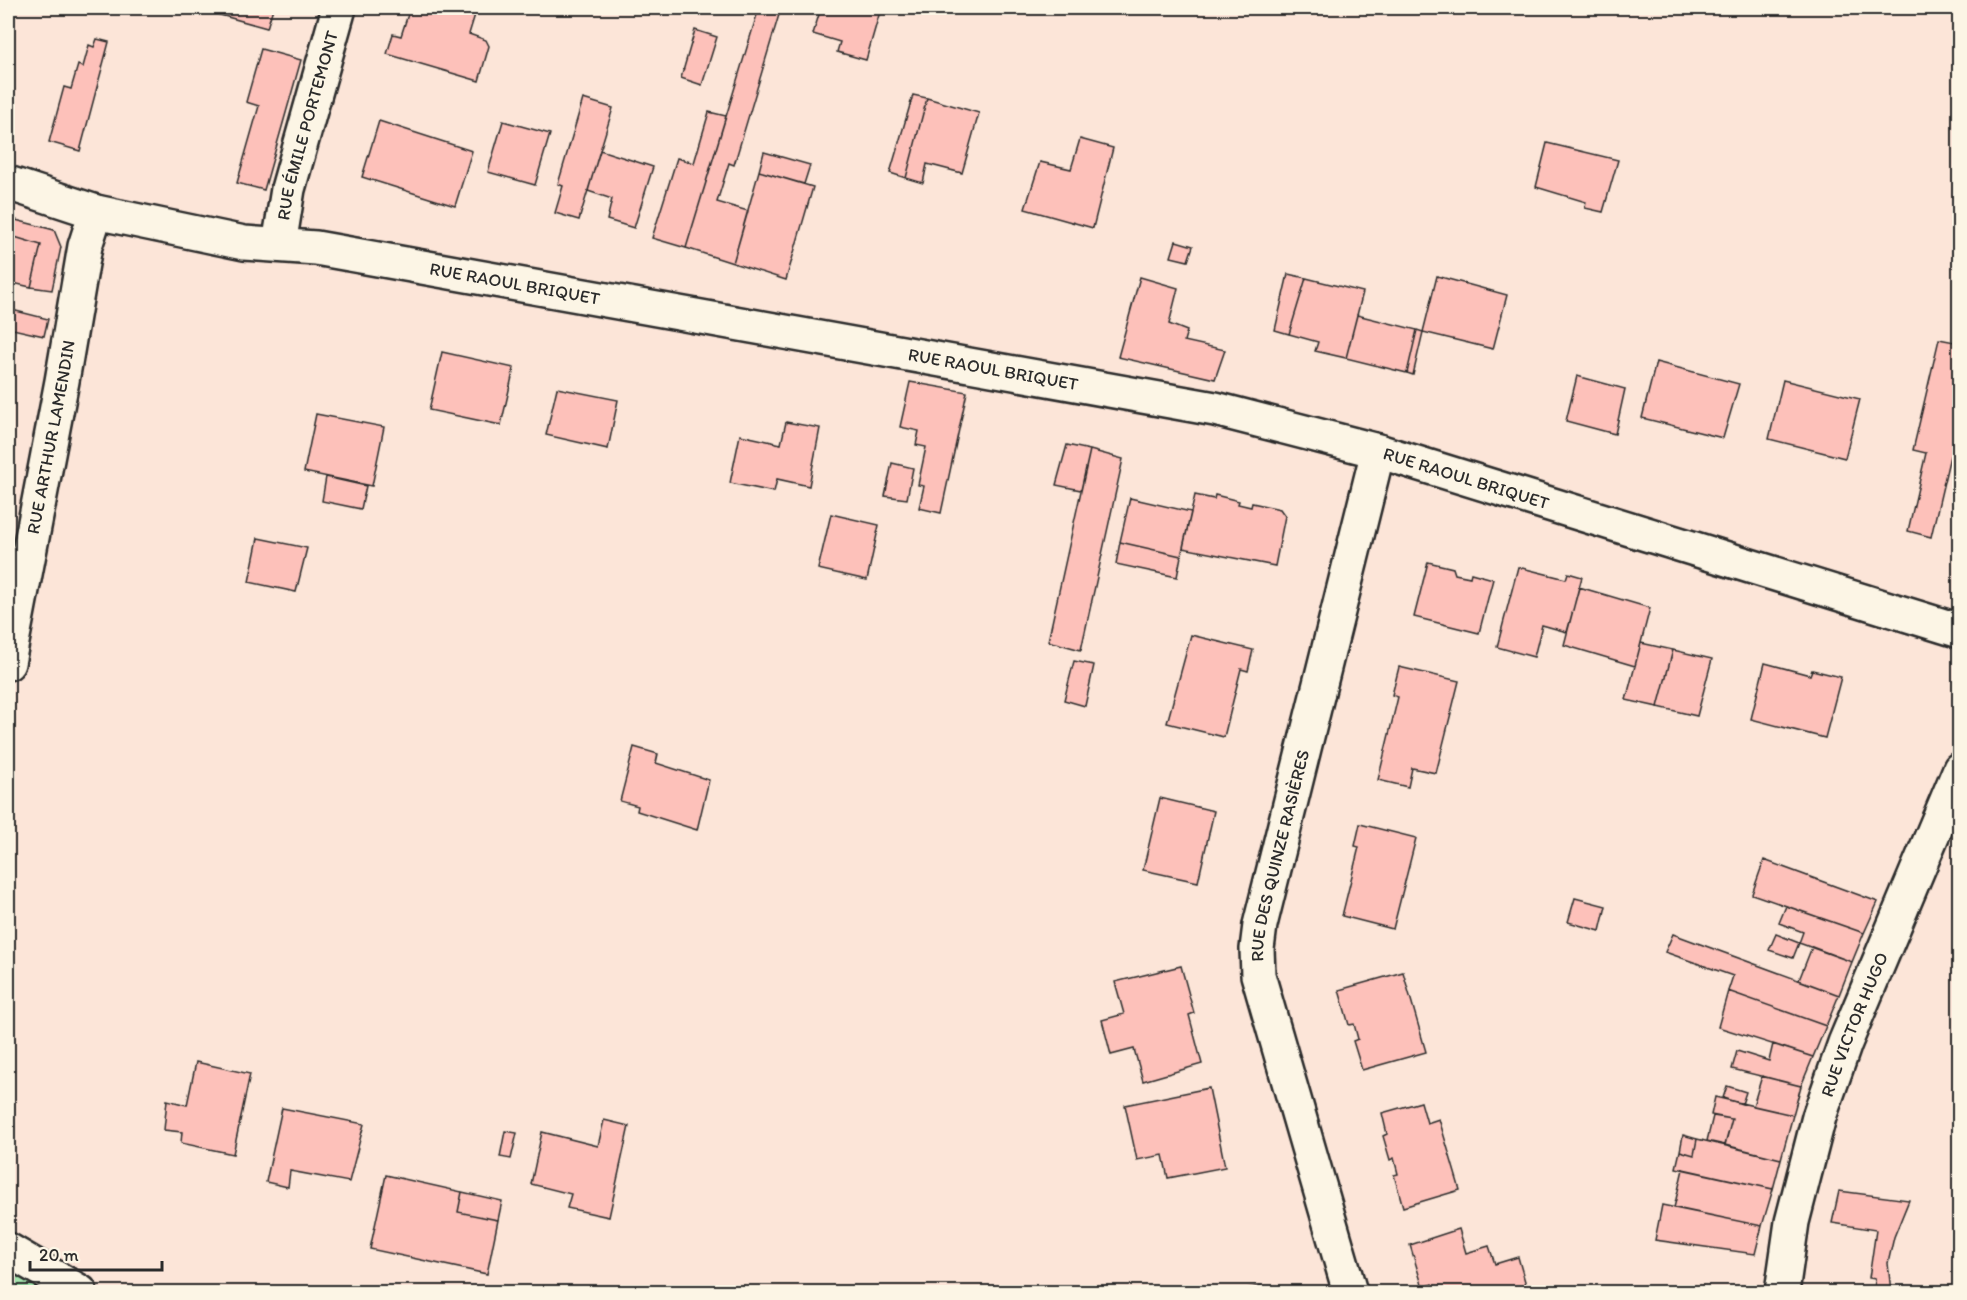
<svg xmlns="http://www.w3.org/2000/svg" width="1967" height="1300" font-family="Itim,sans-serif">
  <rect width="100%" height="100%" fill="#fce5d8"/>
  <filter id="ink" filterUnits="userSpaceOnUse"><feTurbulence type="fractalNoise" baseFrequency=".0167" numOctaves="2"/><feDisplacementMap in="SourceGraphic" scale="12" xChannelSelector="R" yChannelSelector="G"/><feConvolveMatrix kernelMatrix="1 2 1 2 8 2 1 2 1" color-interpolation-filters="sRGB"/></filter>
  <g filter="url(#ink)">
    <path fill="#a4e4ad" stroke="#68886c" stroke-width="1.5" d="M 8,1266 L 54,1292 L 8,1292 Z"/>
    <path fill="#fdc1ba" stroke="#2b2b2b" stroke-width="1.5" d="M 195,8 L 273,8 L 267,28 Z
      M 410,8 L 477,8 L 469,34 L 486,40 L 489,46 L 479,81 L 387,54 L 393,34 L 401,36 Z
      M 759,8 L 781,8 L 734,165 L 729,163 L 717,202 L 748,211 L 733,263 L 686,248 Z
      M 821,8 L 881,8 L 866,60 L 837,52 L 840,42 L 813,34 Z
      M 695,30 L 717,37 L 702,85 L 681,78 Z
      M 97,39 L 109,42 L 80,151 L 49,142 L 64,87 L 71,89 L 78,65 L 83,67 L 89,45 L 94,47 Z
      M 261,49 L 301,60 L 264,190 L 237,183 L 259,106 L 246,102 Z
      M 913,95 L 927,98 L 906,178 L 890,173 Z
      M 927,98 L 979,113 L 962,173 L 927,164 L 923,183 L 906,178 Z
      M 583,99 L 613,108 L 579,220 L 555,213 L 563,186 L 558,184 Z
      M 709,112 L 726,116 L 686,248 L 652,238 L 677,158 L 694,163 Z
      M 379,121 L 472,151 L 455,206 L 362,177 Z
      M 503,121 L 550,134 L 535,185 L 488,172 Z
      M 1080,139 L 1113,148 L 1093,228 L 1025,209 L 1040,162 L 1071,169 Z
      M 1547,143 L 1618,160 L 1603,212 L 1585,208 L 1586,202 L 1536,187 Z
      M 600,150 L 653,167 L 634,228 L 607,220 L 612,199 L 588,191 Z
      M 764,152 L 810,165 L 804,184 L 759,171 Z
      M 759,171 L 813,187 L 786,280 L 733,263 Z
      M 8,218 L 54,230 L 61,247 L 52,290 L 31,287 L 41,245 L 8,235 Z
      M 8,235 L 41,245 L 31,287 L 8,282 Z
      M 1176,241 L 1193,246 L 1188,261 L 1171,257 Z
      M 1288,274 L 1306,278 L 1289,334 L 1275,330 Z
      M 1437,276 L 1507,295 L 1493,349 L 1423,332 Z
      M 1140,277 L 1178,288 L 1169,324 L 1187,331 L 1184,341 L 1225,350 L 1215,379 L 1118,357 Z
      M 1306,278 L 1363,292 L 1346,358 L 1315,351 L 1318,342 L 1289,334 Z
      M 8,309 L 48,319 L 44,336 L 8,328 Z
      M 1357,315 L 1417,330 L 1407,373 L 1346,358 Z
      M 1417,330 L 1423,332 L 1413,375 L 1407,373 Z
      M 1939,339 L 1960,343 L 1960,458 L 1950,456 L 1931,537 L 1908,531 L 1926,453 L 1913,450 Z
      M 442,352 L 514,368 L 501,425 L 429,410 Z
      M 1656,362 L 1739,384 L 1723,438 L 1642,418 Z
      M 1577,376 L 1625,389 L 1615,434 L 1566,421 Z
      M 1783,380 L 1860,399 L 1845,458 L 1769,439 Z
      M 910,382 L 967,392 L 941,513 L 919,508 L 924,486 L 918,485 L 926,447 L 916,445 L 919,431 L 900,427 Z
      M 557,388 L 618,400 L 608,449 L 546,435 Z
      M 316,414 L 384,427 L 372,486 L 304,472 Z
      M 786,422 L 820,428 L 809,486 L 777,479 L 774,492 L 730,483 L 740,435 L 781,444 Z
      M 1067,445 L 1090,450 L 1081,490 L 1056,485 Z
      M 1090,450 L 1123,459 L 1081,650 L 1048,641 Z
      M 892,463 L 913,468 L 907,499 L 885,496 Z
      M 326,477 L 366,486 L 361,509 L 322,501 Z
      M 1195,495 L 1214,499 L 1215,495 L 1239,501 L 1238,504 L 1251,507 L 1252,503 L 1280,509 L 1285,516 L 1275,566 L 1183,548 Z
      M 1130,498 L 1191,512 L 1181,556 L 1120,542 Z
      M 831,514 L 879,525 L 867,580 L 818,569 Z
      M 258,538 L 307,548 L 296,592 L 249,582 Z
      M 1120,542 L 1181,556 L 1177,577 L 1116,564 Z
      M 1428,562 L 1453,568 L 1455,574 L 1470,577 L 1471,573 L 1493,579 L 1479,633 L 1414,617 Z
      M 1518,567 L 1566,579 L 1568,573 L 1582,577 L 1567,632 L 1542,625 L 1534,657 L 1497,647 Z
      M 1579,587 L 1650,608 L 1635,666 L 1564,645 Z
      M 1191,635 L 1253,650 L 1248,671 L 1241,669 L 1224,737 L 1167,723 Z
      M 1641,643 L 1673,650 L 1658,707 L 1626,700 Z
      M 1673,650 L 1712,659 L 1697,716 L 1658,707 Z
      M 1074,661 L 1094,665 L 1085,706 L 1064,700 Z
      M 1765,663 L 1810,675 L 1812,670 L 1841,677 L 1825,738 L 1751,719 Z
      M 1399,667 L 1459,681 L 1436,773 L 1412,768 L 1408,787 L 1378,780 L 1398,697 L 1392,695 Z
      M 634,747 L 658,754 L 656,763 L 709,780 L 697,830 L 637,811 L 638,806 L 620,801 Z
      M 1160,798 L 1214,811 L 1198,882 L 1143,870 Z
      M 1360,824 L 1416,838 L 1393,929 L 1342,916 L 1359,847 L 1355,846 Z
      M 1764,860 L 1878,902 L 1864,933 L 1752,894 Z
      M 1575,898 L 1606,906 L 1600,931 L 1568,922 Z
      M 1786,906 L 1864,933 L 1852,962 L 1799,943 L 1803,932 L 1779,923 Z
      M 1673,934 L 1839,995 L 1826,1026 L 1728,991 L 1733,976 L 1665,952 Z
      M 1776,934 L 1799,943 L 1793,958 L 1769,950 Z
      M 1812,947 L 1852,962 L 1839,995 L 1799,980 Z
      M 1181,966 L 1194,1013 L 1189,1015 L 1202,1064 L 1143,1081 L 1134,1049 L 1111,1055 L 1102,1020 L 1124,1014 L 1115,982 Z
      M 1403,972 L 1426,1052 L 1362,1070 L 1353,1041 L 1358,1039 L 1354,1024 L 1349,1025 L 1339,990 Z
      M 1728,991 L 1826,1026 L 1813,1057 L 1718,1027 Z
      M 1773,1044 L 1813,1057 L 1801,1086 L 1732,1069 L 1737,1051 L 1769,1061 Z
      M 196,1062 L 250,1074 L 233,1154 L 181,1143 L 182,1132 L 164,1130 L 167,1100 L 187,1105 Z
      M 1762,1076 L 1801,1086 L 1793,1115 L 1753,1106 Z
      M 1727,1086 L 1746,1092 L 1742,1104 L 1723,1098 Z
      M 1209,1088 L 1225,1167 L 1168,1178 L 1163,1155 L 1137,1160 L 1125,1105 Z
      M 1715,1097 L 1793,1115 L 1781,1159 L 1725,1145 L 1732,1119 L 1711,1115 Z
      M 1421,1102 L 1427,1123 L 1439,1119 L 1460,1190 L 1403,1207 L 1394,1175 L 1398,1174 L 1394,1158 L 1390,1160 L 1383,1136 L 1387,1134 L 1382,1113 Z
      M 282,1108 L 364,1124 L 349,1182 L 290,1171 L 288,1187 L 266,1182 Z
      M 1713,1116 L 1732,1119 L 1725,1145 L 1707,1141 Z
      M 604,1120 L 629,1126 L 609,1217 L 567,1208 L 571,1194 L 531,1184 L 542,1132 L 598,1146 Z
      M 505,1131 L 517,1133 L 511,1159 L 500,1157 Z
      M 1683,1135 L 1697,1139 L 1694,1155 L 1680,1151 Z
      M 1697,1139 L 1781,1159 L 1773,1189 L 1676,1168 L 1680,1151 L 1694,1155 Z
      M 1683,1169 L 1773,1189 L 1762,1226 L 1674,1208 Z
      M 386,1175 L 462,1192 L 458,1212 L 498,1220 L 487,1274 L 370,1249 Z
      M 1839,1191 L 1909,1200 L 1894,1237 L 1888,1263 L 1891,1292 L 1874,1292 L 1875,1279 L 1869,1278 L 1876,1230 L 1832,1223 Z
      M 462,1192 L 502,1201 L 498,1220 L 458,1212 Z
      M 1662,1205 L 1762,1226 L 1755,1254 L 1655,1240 Z
      M 1459,1229 L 1466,1253 L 1489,1246 L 1495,1264 L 1518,1257 L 1528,1292 L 1434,1292 L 1432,1284 L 1423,1288 L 1410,1245 Z
      M 1261,1286 L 1263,1292 L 1230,1292 Z"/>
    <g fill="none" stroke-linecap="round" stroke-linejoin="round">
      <defs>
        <g id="minor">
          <path id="s1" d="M 8,183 L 96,212 L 244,243 L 316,248 L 1215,409 L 1378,451 L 1960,631"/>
          <path id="s2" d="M 279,245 L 288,189 L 339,8"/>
          <path id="s3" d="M 8,663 L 62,381 L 85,246 L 96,212"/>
          <path d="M 8,1250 L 80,1292"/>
          <path id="s4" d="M 1350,1292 L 1258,975 L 1257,949 L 1260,925 L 1378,451"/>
          <path id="s5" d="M 1782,1292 L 1792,1222 L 1819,1117 L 1845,1043 L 1960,769"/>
        </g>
      </defs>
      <use href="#minor" stroke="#2b2b2b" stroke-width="38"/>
      <use href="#minor" stroke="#fcf5e5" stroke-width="33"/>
    </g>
  </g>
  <g text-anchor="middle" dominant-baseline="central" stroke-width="5" stroke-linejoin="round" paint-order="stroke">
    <g font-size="18" fill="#2b2b2b" stroke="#fcf5e5">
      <text stroke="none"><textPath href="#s2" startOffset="123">RUE ÉMILE PORTEMONT</textPath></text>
      <text stroke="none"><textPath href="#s1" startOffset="518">RUE RAOUL BRIQUET</textPath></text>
      <text stroke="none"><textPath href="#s1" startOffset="1004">RUE RAOUL BRIQUET</textPath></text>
      <text stroke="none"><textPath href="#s3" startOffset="230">RUE ARTHUR LAMENDIN</textPath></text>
      <text stroke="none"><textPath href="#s1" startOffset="1490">RUE RAOUL BRIQUET</textPath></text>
      <text stroke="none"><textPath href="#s4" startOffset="452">RUE DES QUINZE RASIÈRES</textPath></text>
      <text stroke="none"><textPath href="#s5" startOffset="278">RUE VICTOR HUGO</textPath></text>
    </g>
  </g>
  <rect width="1967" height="1300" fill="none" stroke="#fcf5e5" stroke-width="30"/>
  <rect x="15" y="15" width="1937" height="1270" fill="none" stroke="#2b2b2b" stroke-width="2" filter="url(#ink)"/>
  <path d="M30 1261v9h132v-9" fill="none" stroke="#2b2b2b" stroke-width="3"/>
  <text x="39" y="1261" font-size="18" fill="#2b2b2b" stroke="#fcf5e5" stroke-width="4.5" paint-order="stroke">20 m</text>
</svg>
